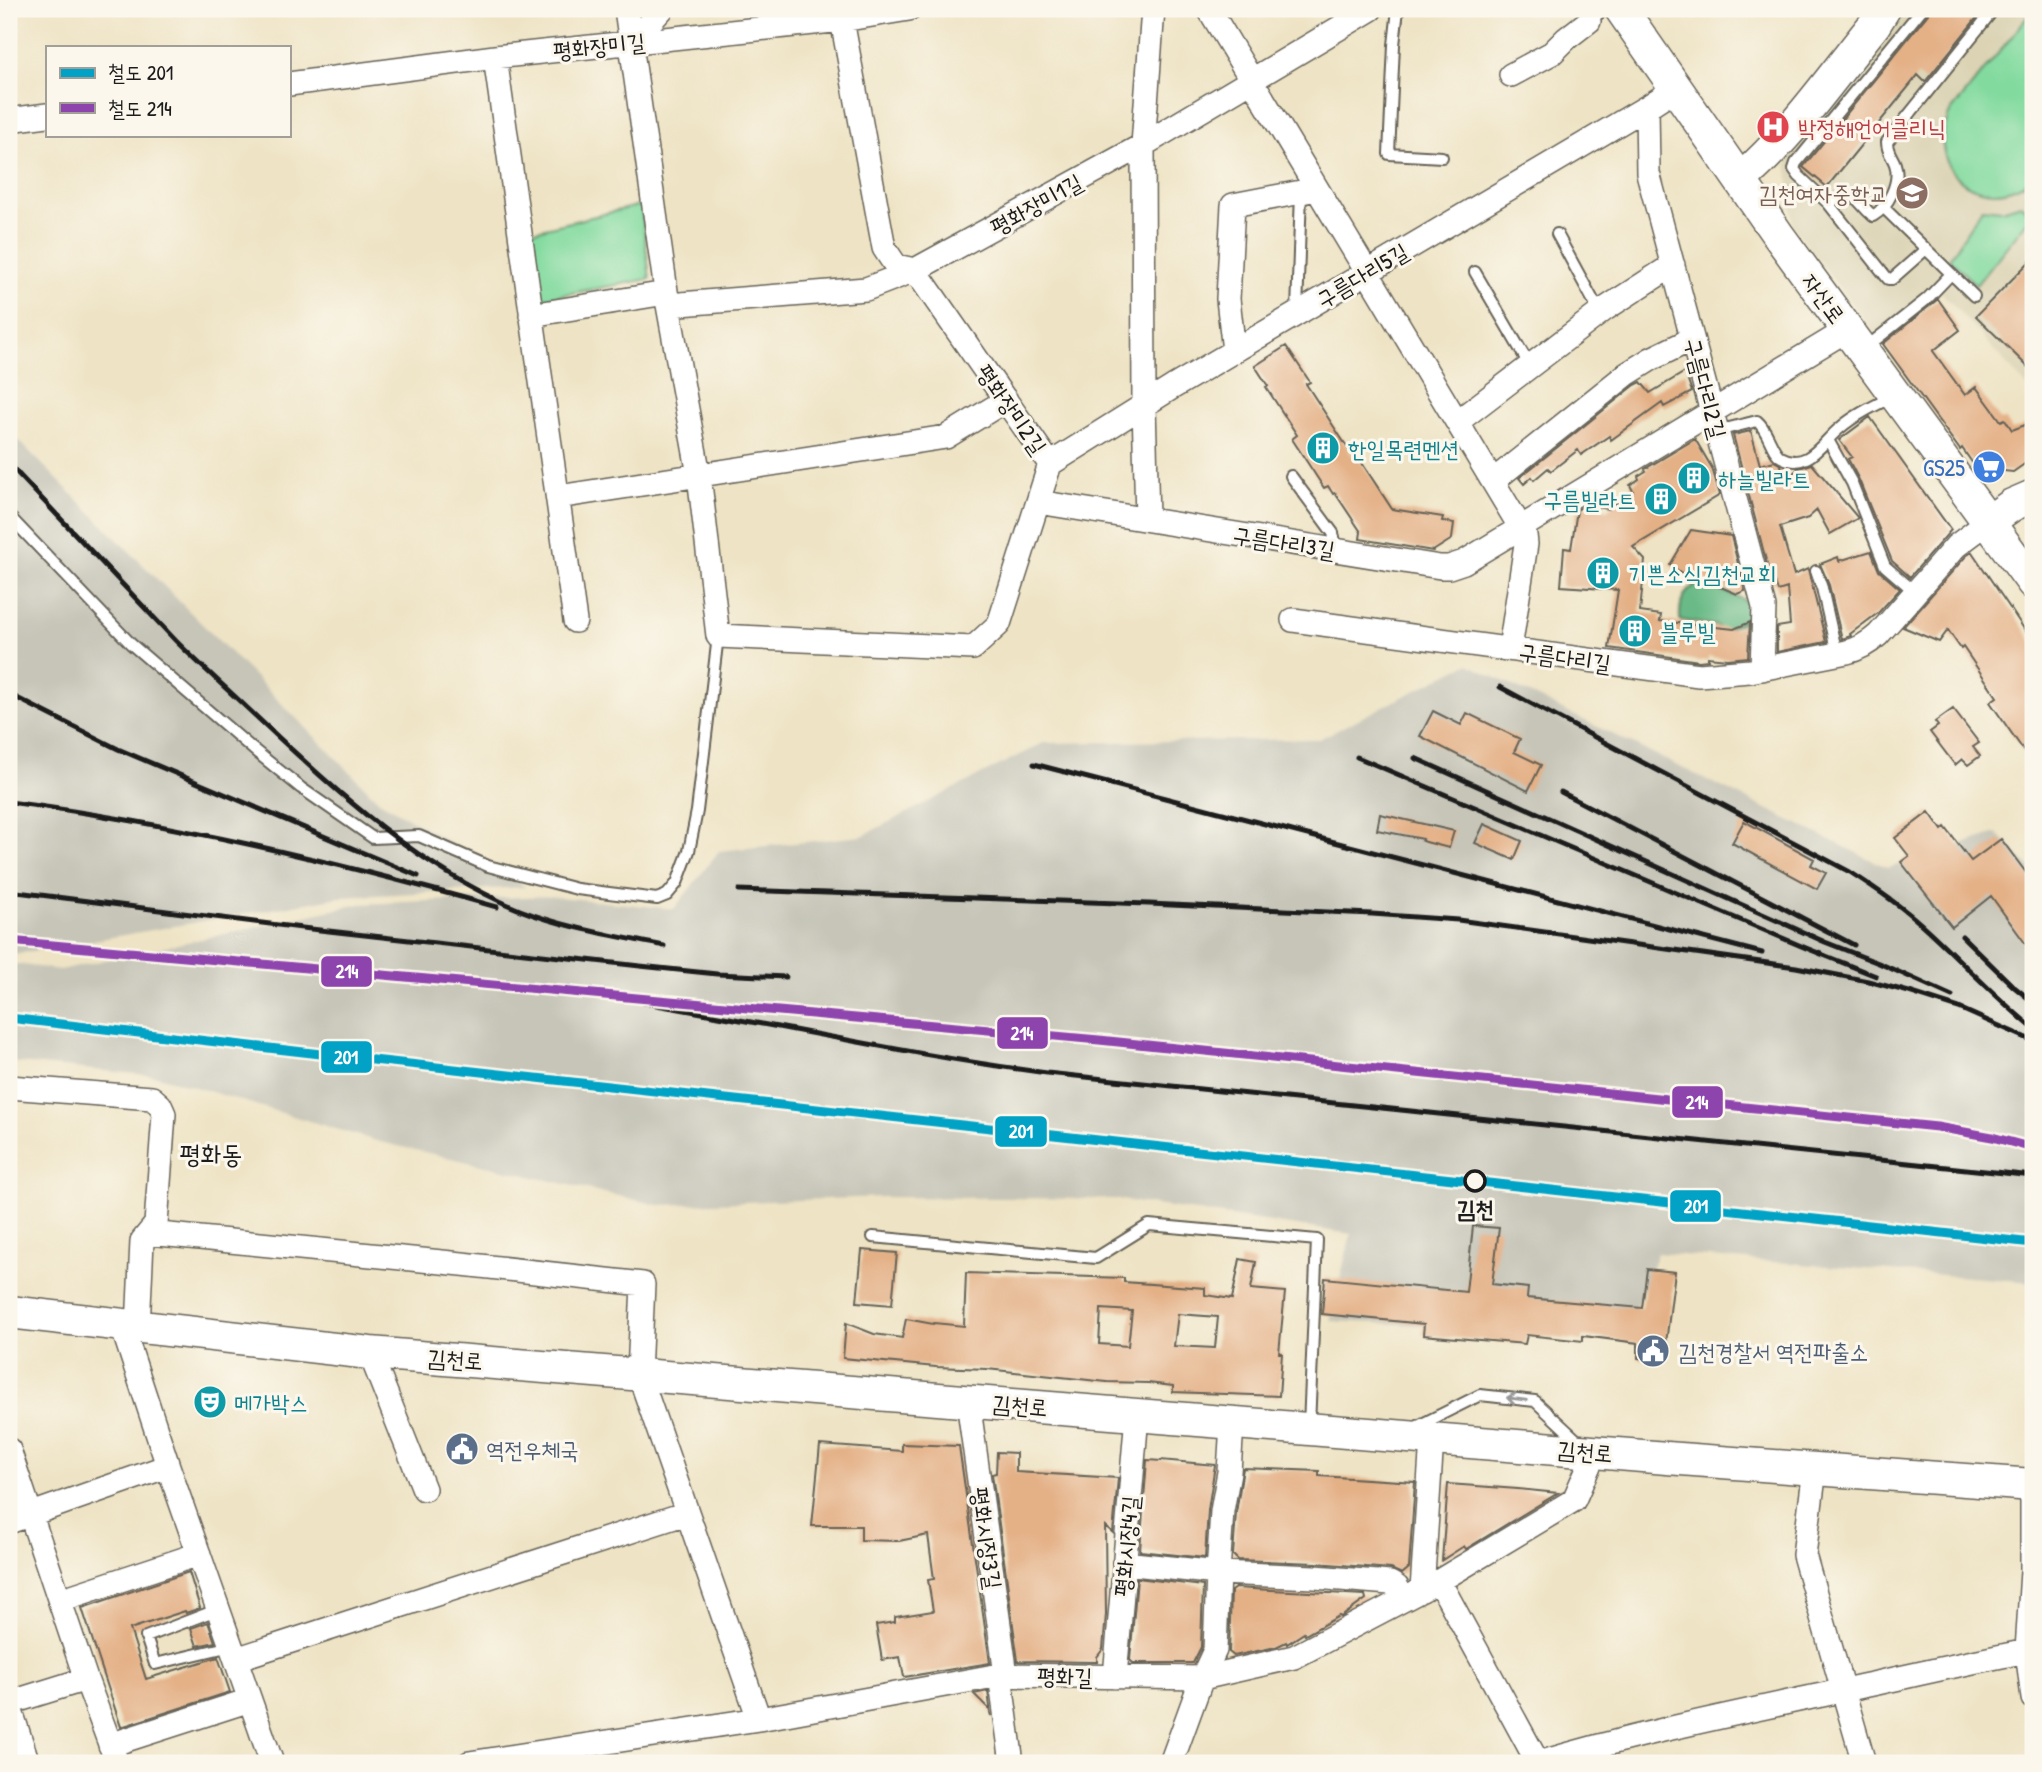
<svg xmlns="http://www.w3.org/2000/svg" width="2042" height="1772" font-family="'Patrick Hand','Poor Story',sans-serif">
  <rect width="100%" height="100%" fill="#fbf7ec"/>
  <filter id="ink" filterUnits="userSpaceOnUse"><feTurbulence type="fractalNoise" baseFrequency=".0143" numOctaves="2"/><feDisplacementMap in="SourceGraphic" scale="14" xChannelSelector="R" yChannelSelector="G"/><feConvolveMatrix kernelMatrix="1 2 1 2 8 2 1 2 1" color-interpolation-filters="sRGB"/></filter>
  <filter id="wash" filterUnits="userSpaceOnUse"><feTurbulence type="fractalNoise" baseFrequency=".00686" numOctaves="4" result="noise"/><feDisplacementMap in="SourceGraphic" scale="28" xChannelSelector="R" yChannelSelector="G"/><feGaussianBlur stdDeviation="1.57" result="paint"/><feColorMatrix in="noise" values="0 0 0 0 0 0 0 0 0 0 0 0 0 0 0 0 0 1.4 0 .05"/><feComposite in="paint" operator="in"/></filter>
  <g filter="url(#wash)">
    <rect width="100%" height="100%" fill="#eee3c4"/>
    <path fill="#dbd3b4" d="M 1909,9 L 2033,9 L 2033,393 L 1941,292 L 1881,343 L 1793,226 L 1787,159 Z"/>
    <path fill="#c6c5b8" d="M 9,431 L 379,801 L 526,887 L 340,897 L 9,955 Z
      M 1468,664 L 1888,868 L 1997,833 L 2033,870 L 2033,1282 L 1657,1253 L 1627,1334 L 1330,1321 L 1351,1234 L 1115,1199 L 884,1197 L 658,1205 L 380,1142 L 158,1076 L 9,1062 L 9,963 L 60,970 L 360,904 L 549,896 L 674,909 L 719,851 L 862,836 L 1043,743 L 1319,739 Z"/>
    <path fill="#82da9f" stroke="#4f7b5e" stroke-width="2" d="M 2033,10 L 2033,176 C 2002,206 1949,192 1943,147 C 1942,135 1945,125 1949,114 Z
      M 2021,204 L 2032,215 L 1976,285 L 1949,259 L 1982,208 L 2002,210 Z
      M 641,205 L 650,279 L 539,299 L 529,232 Z"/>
    <path fill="#69ba86" stroke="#426b51" stroke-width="2" d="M 1700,582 L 1743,599 L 1751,607 L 1749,619 L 1721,632 L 1717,626 L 1680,620 C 1679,602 1683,591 1700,582 Z"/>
    <g id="blocks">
      <path fill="#e4b187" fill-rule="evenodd" d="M 1930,9 L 1984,9 L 1925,82 L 1918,75 L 1827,187 L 1803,167 L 1928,14 Z
        M 2033,258 L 2033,372 L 1976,316 Z
        M 1938,299 L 1960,330 L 1933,351 L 1965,395 L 1976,387 L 2001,421 L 2005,419 L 2012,430 L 2033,422 L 2033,458 L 2013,472 L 1976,468 L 1962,448 L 1960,450 L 1883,344 Z
        M 1286,346 L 1310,382 L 1306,384 L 1355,459 L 1358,457 L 1392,509 L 1443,517 L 1442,521 L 1454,523 L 1452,539 L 1433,551 L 1360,539 L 1361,532 L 1335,493 L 1333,494 L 1328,486 L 1324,488 L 1292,439 L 1297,435 L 1266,387 L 1268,386 L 1255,366 Z
        M 1685,372 L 1692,392 L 1664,407 L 1662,403 L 1611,440 L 1609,436 L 1581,455 L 1578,450 L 1551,471 L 1548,468 L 1534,480 L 1532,477 L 1524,484 L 1519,478 L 1635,385 L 1641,382 L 1650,393 Z
        M 1870,417 L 1951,530 L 1910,577 L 1892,561 L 1859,480 L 1848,459 L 1852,457 L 1839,440 Z
        M 1751,431 L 1760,465 L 1774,461 L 1781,465 L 1785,480 L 1799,468 L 1812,464 L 1858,518 L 1830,534 L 1817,510 L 1808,518 L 1780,527 L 1794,575 L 1808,569 L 1826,642 L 1777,652 L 1777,627 L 1790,625 L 1787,588 L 1778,591 L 1775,582 L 1772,583 L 1733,435 Z
        M 1695,439 L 1712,468 L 1720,495 L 1633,547 L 1645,560 L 1640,612 L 1661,615 L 1660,621 L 1734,629 L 1750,622 L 1748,657 L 1728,659 L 1708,657 L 1708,660 L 1699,661 L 1609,648 L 1618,590 L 1561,586 L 1564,548 L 1571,549 L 1577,510 L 1585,505 L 1608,509 L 1633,491 L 1630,485 L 1639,479 L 1638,476 L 1646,471 L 1645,469 Z
        M 1691,530 L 1731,536 L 1745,591 L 1737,594 L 1697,577 L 1694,581 L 1670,565 Z
        M 1871,551 L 1879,571 L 1900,589 L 1878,613 L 1850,634 L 1851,636 L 1842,639 L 1829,585 L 1820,564 L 1838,557 L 1839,561 Z
        M 1972,552 L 2033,642 L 2033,764 L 1990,702 L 1997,697 L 1963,647 L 1961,649 L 1948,630 L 1939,642 L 1903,627 L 1966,556 Z
        M 1953,709 L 1979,743 L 1973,747 L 1980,756 L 1968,765 L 1962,759 L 1955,765 L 1930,732 L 1938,726 L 1935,722 Z
        M 1433,711 L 1461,725 L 1467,713 L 1520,739 L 1514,752 L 1541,765 L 1528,791 L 1420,736 Z
        M 1929,812 L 1942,830 L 1945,827 L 1971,861 L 2001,839 L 2033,882 L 2033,954 L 1991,896 L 1952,927 L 1901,862 L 1909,856 L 1895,838 Z
        M 1380,814 L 1454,831 L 1449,848 L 1422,841 L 1423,839 L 1377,830 Z
        M 1744,821 L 1814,859 L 1811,865 L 1826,873 L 1817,889 L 1732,843 Z
        M 1484,824 L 1522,841 L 1514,860 L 1475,843 Z
        M 1473,1226 L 1499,1228 L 1492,1284 L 1528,1288 L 1527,1298 L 1642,1308 L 1647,1269 L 1675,1272 L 1665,1351 L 1661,1351 L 1660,1362 L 1638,1358 L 1638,1343 L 1583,1336 L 1583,1341 L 1527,1335 L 1525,1344 L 1423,1335 L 1424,1324 L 1322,1314 L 1325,1278 L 1466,1292 Z
        M 862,1250 L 897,1253 L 892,1305 L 857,1302 Z
        M 1240,1259 L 1256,1262 L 1251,1289 L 1285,1292 L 1279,1353 L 1282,1353 L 1279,1396 L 1173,1392 L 1173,1386 L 1148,1383 L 1107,1382 L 987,1369 L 936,1367 L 843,1358 L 846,1323 L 874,1334 L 902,1338 L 906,1319 L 933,1324 L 934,1323 L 964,1326 L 966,1273 L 1124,1278 L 1124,1282 L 1205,1288 L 1205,1295 L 1232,1299 ZM 1101,1309 L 1132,1311 L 1128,1346 L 1099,1344 ZM 1178,1314 L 1218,1317 L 1215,1348 L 1174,1346 Z
        M 902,1444 L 959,1446 L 990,1663 L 904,1677 L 900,1657 L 882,1660 L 876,1625 L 895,1622 L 895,1617 L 933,1611 L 928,1580 L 934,1579 L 928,1535 L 899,1541 L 861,1540 L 861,1526 L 812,1526 L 820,1445 L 902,1451 Z
        M 997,1452 L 1016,1453 L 1016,1472 L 1118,1478 L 1113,1533 L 1105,1526 L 1106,1614 L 1103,1649 L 1097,1657 L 1097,1662 L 1018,1661 L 992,1474 L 996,1473 Z
        M 1147,1460 L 1161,1461 L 1161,1460 L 1215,1465 L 1208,1510 L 1205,1558 L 1140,1551 Z
        M 1243,1468 L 1319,1471 L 1319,1476 L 1415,1482 L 1409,1568 L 1402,1574 L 1391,1569 L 1316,1563 L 1238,1560 L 1233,1555 L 1236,1513 Z
        M 1448,1484 L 1518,1489 L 1558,1493 L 1466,1549 L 1464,1546 L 1442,1560 Z
        M 189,1572 L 200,1608 L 186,1613 L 185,1611 L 130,1629 L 146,1679 L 218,1657 L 230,1692 L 121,1727 L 82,1608 Z
        M 1137,1578 L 1203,1586 L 1201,1647 L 1193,1663 L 1133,1663 L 1130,1660 Z
        M 1235,1588 L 1365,1595 L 1366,1599 L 1341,1617 L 1339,1616 L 1305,1635 L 1304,1633 L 1287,1644 L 1286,1642 L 1276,1647 L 1234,1656 L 1229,1652 L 1231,1591 Z
        M 208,1622 L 215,1642 L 197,1646 L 191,1628 Z
        M 988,1691 L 991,1716 L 989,1709 L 974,1694 Z"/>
    </g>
  </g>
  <g filter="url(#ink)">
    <use href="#blocks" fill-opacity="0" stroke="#666257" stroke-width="2"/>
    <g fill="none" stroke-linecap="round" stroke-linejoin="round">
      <defs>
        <path id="lane" d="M 1398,9 L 1394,45 L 1389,154 L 1442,157
          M 1922,9 L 1796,163 L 1794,169 L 1799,176 L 1828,203 L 1888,279 L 1892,279 L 1926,249
          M 1589,21 L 1605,9
          M 1828,203 C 1859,188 1851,197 1873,216 C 1888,207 1901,182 1895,164 C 1892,156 1887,152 1887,142 L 1994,9
          M 1884,208 L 1974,296
          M 1557,234 L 1600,313
          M 1475,272 L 1530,366
          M 1297,312 L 1301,192
          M 1864,349 L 1927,299 L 1951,274
          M 1717,431 L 1757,421 C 1769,431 1771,451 1781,457 C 1808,472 1823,441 1840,428 C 1855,415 1874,406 1892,397
          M 1828,440 L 1852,483 L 1885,566 L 1915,592
          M 1291,476 L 1333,533 L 1337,550
          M 9,516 L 131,644 L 254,750 L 301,788 L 373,838 L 419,836 L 488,866 L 577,889 L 657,899 L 667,895 L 677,883 L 689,851 L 697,811 L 718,636
          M 1816,571 L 1822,588 L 1837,654
          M 873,1237 L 1096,1258 L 1149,1225 L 1317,1240 L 1309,1426
          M 1414,1428 L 1480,1395 L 1535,1401 L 1579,1442
          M 219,1609 L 146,1637 L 155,1664 L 231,1646"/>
        <path id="street" d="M 626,9 L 668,305 L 699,475 L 718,636 L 973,648 L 999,624 L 1050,464 L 915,270 L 896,266 L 884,248 L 842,20
          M 1209,9 L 1525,535 L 1526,544 L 1510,649
          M 632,42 L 662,9
          M 495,57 L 575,621
          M 1511,75 L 1552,53 L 1567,38 L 1589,21
          M 289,84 L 495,57 L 842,20 L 909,9
          M 1647,107 L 1648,173 L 1764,607 L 1762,669
          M 9,120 L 47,115
          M 668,305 L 866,289 L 915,270 L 1143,145 L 1371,9
          M 531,315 L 666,293
          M 1234,351 L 1228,299 L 1233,205 L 1317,189
          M 1457,422 L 1605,309 L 1673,265
          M 1050,464 L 1173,387 L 1647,107 L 1676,88
          M 1493,481 L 1627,374 L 1651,359 L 1692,339
          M 558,497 L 946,437 L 1006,400
          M 1038,502 L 1440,567 L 1449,567 L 1464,562 L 1847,330
          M 1147,519 L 1144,405 L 1143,145 L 1153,9
          M 1293,620 L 1699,675 L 1750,671 L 1847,652 C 1859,649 1868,644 1878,635 L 1956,546 L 1988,522
          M 9,1087 L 152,1098 L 160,1105 L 164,1114 L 156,1224 L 142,1241 L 138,1328
          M 149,1233 L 462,1264 L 643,1284 L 639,1374 L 759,1719
          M 122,1326 L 168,1466 L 272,1763
          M 370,1353 L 424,1489
          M 968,1401 L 1006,1675
          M 1232,1423 L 1229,1472 L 1222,1511 L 1218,1573 L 1315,1577 L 1390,1583 L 1397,1587 L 1402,1600
          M 9,1450 L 86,1679 L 117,1763
          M 1815,1469 L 1804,1555 L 1864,1763
          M 2032,1485 L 2032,1571 L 2027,1651 L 2033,1698
          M 9,1522 L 168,1466
          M 1124,1563 L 1218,1573 L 1215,1650 L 1202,1678 L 1171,1763
          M 1439,1581 L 1538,1763
          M 1422,1590 L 1432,1439
          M 60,1600 L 199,1554
          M 236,1659 L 687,1513
          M 1000,1675 L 1012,1763
          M 1115,1677 L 1137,1415
          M 9,1703 L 86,1679
          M 9,1705 L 28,1763
          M 110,1745 L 250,1700
          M 469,1763 L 759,1719 L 1000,1675 L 1202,1678 L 1294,1657 L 1439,1581 L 1574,1500 L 1595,1452
          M 1539,1763 C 1638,1733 1739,1713 1840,1691 C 1905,1677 1968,1662 2033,1650"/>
        <path id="secondary" d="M 1621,9 L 1778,235 L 2033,583
          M 1740,180 C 1792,135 1831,78 1874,25 L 1884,9
          M 1988,522 L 2012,505 L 2033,496
          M 9,1312 L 370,1353 L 1667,1458 L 2033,1485"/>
      </defs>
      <use href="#lane" stroke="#666257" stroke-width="14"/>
      <use href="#street" stroke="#666257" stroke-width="26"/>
      <use href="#secondary" stroke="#666257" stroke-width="35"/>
      <use href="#lane" stroke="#fff" stroke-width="10"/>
      <use href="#street" stroke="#fff" stroke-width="23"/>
      <use href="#secondary" stroke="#fff" stroke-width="32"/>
      <path stroke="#1c1c1c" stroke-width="5" d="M 9,464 C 65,523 120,582 176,641 C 203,668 233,694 261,721 C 339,794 420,869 520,910 C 566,928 616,936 664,946
        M 1500,687 L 1850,872 C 1875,888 1899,904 1921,924 C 1959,958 1993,996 2033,1028
        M 9,694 L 118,749 L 418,876
        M 1357,757 L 1806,948 L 1876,976
        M 1415,758 L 1825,942 L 1881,964 L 1952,996
        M 1034,764 L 1762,953
        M 1561,792 L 1854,945
        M 9,802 C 174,823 336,862 497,907
        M 739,890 L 1149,904 L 1372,914 L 1458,920 L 1796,967 L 1868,981 L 1909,992 L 1959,1008 L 2033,1041
        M 9,891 L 302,928 L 640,966 L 717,974 L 786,977
        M 1962,936 L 2013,986 L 2033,1002
        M 569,991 C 730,1014 887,1052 1047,1073 L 2033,1176"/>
      <defs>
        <path id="rail-1" d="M 9,1018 L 364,1059 L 2033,1243"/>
        <path id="rail-2" d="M 9,941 L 1099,1040 L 1937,1127 L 1992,1137 L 2033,1148"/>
      </defs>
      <use href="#rail-1" stroke="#fbf7ec" stroke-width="14"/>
      <use href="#rail-2" stroke="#fbf7ec" stroke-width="14"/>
      <use href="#rail-1" stroke="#01a2c5" stroke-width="9"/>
      <use href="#rail-2" stroke="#8e44ad" stroke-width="9"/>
    </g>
    <defs><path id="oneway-shaft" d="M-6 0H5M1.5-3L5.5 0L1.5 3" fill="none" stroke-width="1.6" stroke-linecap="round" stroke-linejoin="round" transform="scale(1.75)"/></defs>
    <use stroke="#999" href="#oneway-shaft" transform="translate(1517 1399) rotate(-173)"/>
  </g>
  <defs>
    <symbol id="hospital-disc" viewBox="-11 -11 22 22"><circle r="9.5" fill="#e0444e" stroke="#fbf7ec"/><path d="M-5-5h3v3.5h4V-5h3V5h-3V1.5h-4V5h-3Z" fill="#fff"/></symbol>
    <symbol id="school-disc" viewBox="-11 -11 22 22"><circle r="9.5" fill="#8d6e63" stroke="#fbf7ec"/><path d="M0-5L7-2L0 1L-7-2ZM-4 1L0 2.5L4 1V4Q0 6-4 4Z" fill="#fff"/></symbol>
    <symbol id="building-disc" viewBox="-11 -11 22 22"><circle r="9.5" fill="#0f9aa8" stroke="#fbf7ec"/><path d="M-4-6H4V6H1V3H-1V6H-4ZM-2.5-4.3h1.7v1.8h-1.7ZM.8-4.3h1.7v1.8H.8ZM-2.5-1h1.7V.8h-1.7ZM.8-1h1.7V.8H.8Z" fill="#fff"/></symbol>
    <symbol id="supermarket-disc" viewBox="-11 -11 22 22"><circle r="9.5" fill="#3f7fe0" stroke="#fbf7ec"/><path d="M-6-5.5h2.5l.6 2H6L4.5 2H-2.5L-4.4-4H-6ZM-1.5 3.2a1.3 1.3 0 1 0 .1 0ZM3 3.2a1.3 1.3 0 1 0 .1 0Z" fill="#fff"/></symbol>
    <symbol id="civic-disc" viewBox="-11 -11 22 22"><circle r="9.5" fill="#5c6f8a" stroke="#fbf7ec"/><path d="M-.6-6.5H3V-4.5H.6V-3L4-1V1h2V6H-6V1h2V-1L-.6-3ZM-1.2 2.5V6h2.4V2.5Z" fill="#fff"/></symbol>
    <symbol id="theatre-disc" viewBox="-11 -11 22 22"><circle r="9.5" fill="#0f9aa8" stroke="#fbf7ec"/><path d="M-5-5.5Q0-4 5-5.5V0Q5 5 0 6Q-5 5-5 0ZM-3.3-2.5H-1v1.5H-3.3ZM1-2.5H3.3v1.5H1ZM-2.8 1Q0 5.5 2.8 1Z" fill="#fff"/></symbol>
  </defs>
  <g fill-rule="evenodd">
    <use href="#hospital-disc" x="1754" y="108" width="38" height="38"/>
    <use href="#school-disc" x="1893" y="174" width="38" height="38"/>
    <use href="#building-disc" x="1304" y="429" width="38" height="38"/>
    <use href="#supermarket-disc" x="1970" y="448" width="38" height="38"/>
    <use href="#building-disc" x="1675" y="459" width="38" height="38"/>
    <use href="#building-disc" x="1642" y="480" width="38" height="38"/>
    <use href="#building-disc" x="1584" y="554" width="38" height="38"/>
    <use href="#building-disc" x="1616" y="612" width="38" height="38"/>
    <use href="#civic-disc" x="1634" y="1332" width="38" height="38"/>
    <use href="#theatre-disc" x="191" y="1383" width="38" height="38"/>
    <use href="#civic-disc" x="443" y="1430" width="38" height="38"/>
  </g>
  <circle fill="#fbf7ec" stroke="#1c1c1c" stroke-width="3.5" cx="1475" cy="1181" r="10"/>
  <g text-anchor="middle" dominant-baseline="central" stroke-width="6" stroke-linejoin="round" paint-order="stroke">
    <g font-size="23" fill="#1c1c1c" stroke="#fbf7ec">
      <text transform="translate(599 46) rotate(-6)">평화장미길</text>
      <text transform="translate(1036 204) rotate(-29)">평화장미1길</text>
      <text transform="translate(1362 275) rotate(-31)">구름다리5길</text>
      <text transform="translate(1824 298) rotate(54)">자산로</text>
      <text transform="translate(1706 388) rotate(75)">구름다리2길</text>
      <text transform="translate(1012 409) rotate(55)">평화장미2길</text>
      <text transform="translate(1284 542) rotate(9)">구름다리3길</text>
      <text transform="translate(1565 657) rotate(8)">구름다리길</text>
      <text transform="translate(455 1359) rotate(4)">김천로</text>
      <text transform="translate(1020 1405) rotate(5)">김천로</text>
      <text transform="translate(1585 1451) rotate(5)">김천로</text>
      <text transform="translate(987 1538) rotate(82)">평화시장3길</text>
      <text transform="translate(1126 1546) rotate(-85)">평화시장4길</text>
      <text transform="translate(1065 1676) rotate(1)">평화길</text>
    </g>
    <g font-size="23" fill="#be3a42" stroke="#fbf7ec" text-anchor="start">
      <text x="1798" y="127">박정해언어클리닉</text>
    </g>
    <g font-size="23" fill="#785e54" stroke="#fbf7ec" text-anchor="end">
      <text x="1888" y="193">김천여자중학교</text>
    </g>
    <g font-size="23" fill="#0d838f" stroke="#fbf7ec" text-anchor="start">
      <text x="1348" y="448">한일목련멘션</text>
      <text x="1718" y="478">하늘빌라트</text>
      <text x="1636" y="499" text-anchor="end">구름빌라트</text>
      <text x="1628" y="573">기쁜소식김천교회</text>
      <text x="1660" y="631">블루빌</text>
      <text x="234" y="1402">메가박스</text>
    </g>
    <g font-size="23" fill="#366cbe" stroke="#fbf7ec" text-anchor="end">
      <text x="1965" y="467">GS25</text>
    </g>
    <g font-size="23" font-weight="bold" fill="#1c1c1c" stroke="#fbf7ec">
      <text x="1475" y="1208">김천</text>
    </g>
    <g font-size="23" fill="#4e5e75" stroke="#fbf7ec" text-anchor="start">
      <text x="1678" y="1351">김천경찰서 역전파출소</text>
      <text x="486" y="1449">역전우체국</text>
    </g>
    <g font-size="26" fill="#1c1c1c" stroke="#fbf7ec">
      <text x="211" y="1153">평화동</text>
    </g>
  </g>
  <g stroke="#fbf7ec" stroke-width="2.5">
    <rect x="320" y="955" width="53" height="33" rx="7" fill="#8e44ad"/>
    <rect x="996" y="1016" width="53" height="34" rx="7" fill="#8e44ad"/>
    <rect x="320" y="1040" width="53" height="34" rx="7" fill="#01a2c5"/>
    <rect x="1671" y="1085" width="53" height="34" rx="7" fill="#8e44ad"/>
    <rect x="994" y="1115" width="54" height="33" rx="7" fill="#01a2c5"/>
    <rect x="1669" y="1189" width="53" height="34" rx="7" fill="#01a2c5"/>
  </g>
  <g font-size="19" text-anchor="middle" font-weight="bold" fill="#fff">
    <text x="347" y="978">214</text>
    <text x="1022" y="1040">214</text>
    <text x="346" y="1064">201</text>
    <text x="1697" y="1109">214</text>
    <text x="1021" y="1138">201</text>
    <text x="1696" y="1213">201</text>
  </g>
  <rect width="2042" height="1772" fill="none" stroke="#fbf7ec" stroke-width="35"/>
  <rect x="46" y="46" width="245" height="91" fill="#fbf7ec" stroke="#a29f99" stroke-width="2"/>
  <rect x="60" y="68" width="35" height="10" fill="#01a2c5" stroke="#a29f99" stroke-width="2"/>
  <text x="108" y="80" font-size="21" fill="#1c1c1c">철도 201</text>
  <rect x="60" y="103" width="35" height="10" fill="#8e44ad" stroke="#a29f99" stroke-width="2"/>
  <text x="108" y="116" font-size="21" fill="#1c1c1c">철도 214</text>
</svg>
